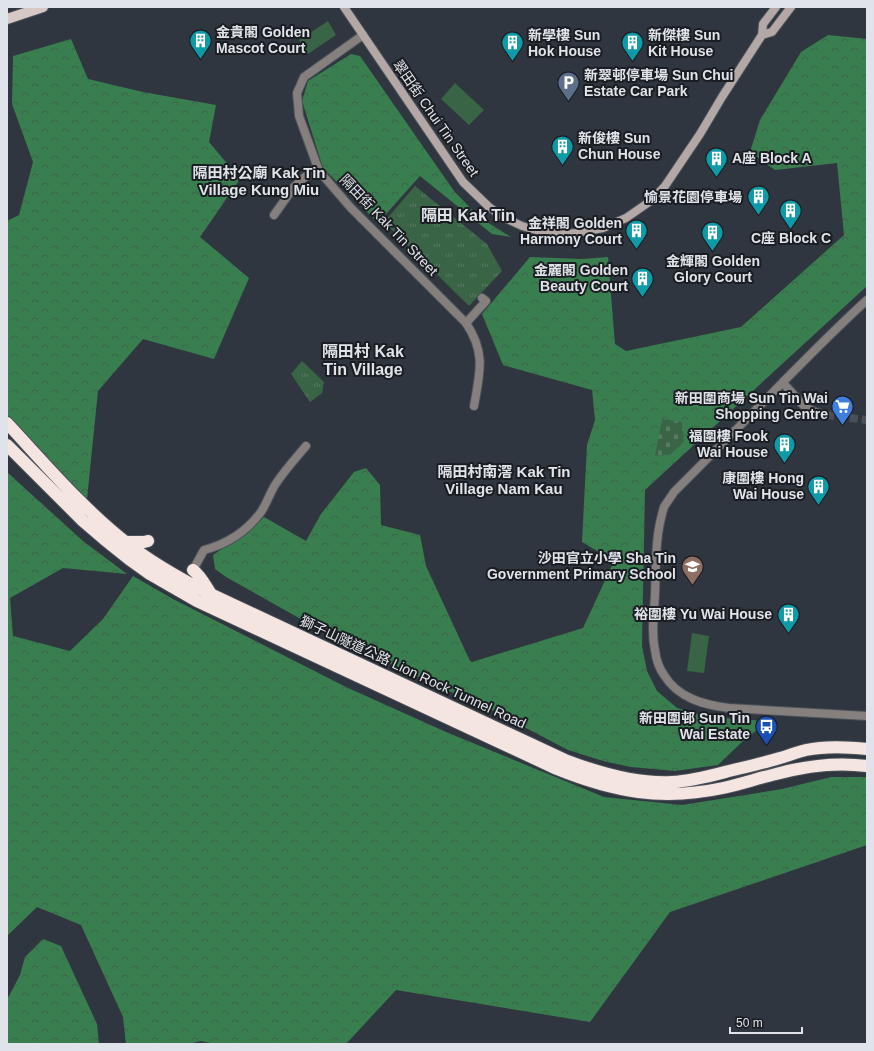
<svg xmlns="http://www.w3.org/2000/svg" width="874" height="1051" font-family="Arial,'Noto Sans TC',sans-serif">
  <defs>
    <pattern id="forest-crowns" width="20" height="18" patternUnits="userSpaceOnUse"><rect width="20" height="18" fill="#387e4e"/><path d="M2 6a3 3 0 1 1 6 0M12 15a3 3 0 1 1 6 0" fill="none" stroke="#3d644a"/></pattern>
    <pattern id="cemetery-stones" width="16" height="16" patternUnits="userSpaceOnUse"><rect width="16" height="16" fill="#3a6446"/><path d="M2 7V4a2 2 0 0 1 4 0v3zM10 15v-3a2 2 0 0 1 4 0v3z" fill="#567a61"/></pattern>
    <pattern id="park-tufts" width="24" height="20" patternUnits="userSpaceOnUse"><rect width="24" height="20" fill="#3a6446"/><path d="M3 7l-1-3M5 7V3M7 7l1-3M15 17l-1-3M17 17v-4M19 17l1-3" fill="none" stroke="#567a61"/></pattern>
  </defs>
  <rect width="100%" height="100%" fill="#2f363f"/>
  <path fill="#3a6446" d="M 328,21 L 336,35 L 308,54 L 299,40 Z
    M 455,83 L 484,110 L 469,125 L 441,99 Z
    M 692,633 L 709,636 L 704,673 L 687,671 Z"/>
  <path fill="url(#forest-crowns)" d="M 828,35 L 867,39 L 867,286 L 645,490 L 642,646 L 647,671 L 657,691 L 677,708 L 702,715 L 733,719 L 769,721 L 743,741 L 718,765 L 675,771 L 631,767 L 603,761 L 568,750 L 484,706 L 479,705 L 333,637 L 226,577 L 215,569 L 213,555 L 223,548 L 242,537 L 264,517 L 306,541 L 321,514 L 354,472 L 366,468 L 380,485 L 381,525 L 420,535 L 426,566 L 470,661 L 472,662 L 583,628 L 614,561 L 582,542 L 587,445 L 595,420 L 592,390 L 503,365 L 482,314 L 530,257 L 582,259 L 608,257 L 615,344 L 626,351 L 741,327 L 844,235 L 837,163 L 775,170 L 750,152 L 760,120 L 801,52 Z
    M 71,39 L 88,79 L 143,92 L 216,105 L 209,142 L 240,179 L 200,237 L 249,278 L 214,359 L 143,339 L 98,391 L 87,499 L 7,419 L 7,221 L 19,215 L 33,162 L 12,104 L 13,56 Z
    M 351,54 L 360,56 L 454,191 L 479,217 L 511,237 L 492,234 L 420,176 L 378,223 L 323,168 L 302,101 L 308,81 Z
    M 7,472 L 83,541 L 127,574 L 63,568 L 10,598 L 13,636 L 70,651 L 103,619 L 133,576 L 173,599 L 346,687 L 446,732 L 604,797 L 682,805 L 782,789 L 831,777 L 867,777 L 867,845 L 670,912 L 590,1022 L 396,990 L 346,1044 L 215,1044 L 201,1041 L 188,1044 L 126,1044 L 123,1017 L 81,925 L 37,907 L 7,936 Z
    M 43,939 L 61,946 L 97,1024 L 99,1044 L 7,1044 L 7,998 L 9,996 L 20,975 L 25,957 Z"/>
  <path fill="url(#cemetery-stones)" d="M 662,419 L 682,422 L 684,442 L 671,454 L 655,456 Z"/>
  <path fill="url(#park-tufts)" d="M 415,186 L 487,244 L 502,271 L 469,306 L 384,222 Z
    M 302,361 L 324,382 L 322,393 L 310,402 L 291,374 Z"/>
  <g fill="none" stroke-linecap="round" stroke-linejoin="round">
    <path stroke="#4a5059" stroke-width="8" stroke-dasharray="8 4" stroke-linecap="butt" d="M 826,415 L 867,420"/>
    <defs>
      <path id="street" d="M 363,35 L 304,77 L 297,93 L 299,116 L 319,171 L 351,208 L 466,323 C 486,353 480,372 474,406
        M 274,215 L 294,187 L 306,176 L 319,171
        M 867,300 C 837,327 810,355 782,383 C 746,420 710,456 674,492 C 671,497 667,502 664,507 C 662,514 660,522 659,528 C 655,550 656,573 655,595 C 654,613 651,632 655,650 C 656,659 659,668 664,675 C 678,698 704,705 729,708 L 867,716
        M 466,323 L 486,301 L 482,298
        M 783,383 L 805,407 L 815,412 L 826,415
        M 193,570 L 204,550 C 227,544 247,531 261,512 C 267,503 270,493 275,485 C 284,471 295,459 306,446"/>
      <path id="secondary" d="M 344,7 L 463,182 L 489,207 L 503,217 L 522,226 L 536,230 L 562,234 L 576,233 L 603,228 L 626,218 L 652,200 L 665,186 L 700,134 L 722,97 L 762,35 L 763,24 L 776,7
        M 762,35 L 772,32 L 791,7"/>
      <path id="primary" d="M 7,19 L 43,7"/>
      <path id="highway" d="M 7,423 C 46,465 83,509 128,544 C 152,563 179,578 206,592 L 565,760 C 599,773 636,784 672,782 C 692,781 710,776 729,771 C 746,767 763,763 780,758 C 788,756 797,752 806,750 C 824,746 849,747 867,749
        M 7,445 L 83,521 L 104,539 L 129,559 L 150,574 L 197,601 L 557,769 C 614,792 662,801 723,788 C 741,784 759,778 776,774 C 805,766 837,762 867,766
        M 126,542 L 144,542 L 148,541
        M 193,570 C 201,576 205,585 211,594"/>
    </defs>
    <use href="#street" stroke="#4b525a" stroke-width="10"/>
    <use href="#secondary" stroke="#4b525a" stroke-width="10"/>
    <use href="#primary" stroke="#4b525a" stroke-width="12"/>
    <use href="#highway" stroke="#4b525a" stroke-width="14"/>
    <use href="#street" stroke="#857f7d" stroke-width="8"/>
    <use href="#secondary" stroke="#b3a8a6" stroke-width="8"/>
    <use href="#primary" stroke="#d6c8c5" stroke-width="10"/>
    <use href="#highway" stroke="#f5e5e1" stroke-width="12"/>
  </g>
  <defs>
    <symbol id="building-pin" viewBox="-11 -11 22 30"><path d="M0 17L-7.5 6A9.5 9.5 0 1 1 7.5 6Z" fill="#0f9aa8" stroke="#1a1d21"/><path d="M-4-6H4V6H1V3H-1V6H-4ZM-2.5-4.3h1.7v1.8h-1.7ZM.8-4.3h1.7v1.8H.8ZM-2.5-1h1.7V.8h-1.7ZM.8-1h1.7V.8H.8Z" fill="#fff"/></symbol>
    <symbol id="parking-pin" viewBox="-11 -11 22 30"><path d="M0 17L-7.5 6A9.5 9.5 0 1 1 7.5 6Z" fill="#5c6f8a" stroke="#1a1d21"/><path d="M-3.5-5.5H1a3.5 3.5 0 0 1 0 7H-1V5.5H-3.5ZM-1-3.4V-.6H.8a1.4 1.4 0 0 0 0-2.8Z" fill="#fff"/></symbol>
    <symbol id="supermarket-pin" viewBox="-11 -11 22 30"><path d="M0 17L-7.5 6A9.5 9.5 0 1 1 7.5 6Z" fill="#3f7fe0" stroke="#1a1d21"/><path d="M-6-5.5h2.5l.6 2H6L4.5 2H-2.5L-4.4-4H-6ZM-1.5 3.2a1.3 1.3 0 1 0 .1 0ZM3 3.2a1.3 1.3 0 1 0 .1 0Z" fill="#fff"/></symbol>
    <symbol id="school-pin" viewBox="-11 -11 22 30"><path d="M0 17L-7.5 6A9.5 9.5 0 1 1 7.5 6Z" fill="#8d6e63" stroke="#1a1d21"/><path d="M0-5L7-2L0 1L-7-2ZM-4 1L0 2.5L4 1V4Q0 6-4 4Z" fill="#fff"/></symbol>
    <symbol id="bus-pin" viewBox="-11 -11 22 30"><path d="M0 17L-7.5 6A9.5 9.5 0 1 1 7.5 6Z" fill="#1a4fb4" stroke="#1a1d21"/><path d="M-5-6H5V4H4V6H2V4H-2V6H-4V4H-5ZM-3.5-4V0h7V-4ZM-3.5 1.2v1.5H-2V1.2ZM2 1.2v1.5H3.5V1.2Z" fill="#fff"/></symbol>
  </defs>
  <g fill-rule="evenodd">
    <use href="#building-pin" x="188" y="28" width="25" height="34"/>
    <use href="#building-pin" x="500" y="30" width="25" height="34"/>
    <use href="#building-pin" x="620" y="30" width="25" height="34"/>
    <use href="#parking-pin" x="556" y="70" width="25" height="34"/>
    <use href="#building-pin" x="550" y="134" width="25" height="34"/>
    <use href="#building-pin" x="704" y="146" width="25" height="34"/>
    <use href="#building-pin" x="746" y="184" width="25" height="34"/>
    <use href="#building-pin" x="778" y="198" width="25" height="34"/>
    <use href="#building-pin" x="624" y="218" width="25" height="34"/>
    <use href="#building-pin" x="700" y="220" width="25" height="34"/>
    <use href="#building-pin" x="630" y="266" width="25" height="34"/>
    <use href="#supermarket-pin" x="830" y="394" width="25" height="34"/>
    <use href="#building-pin" x="772" y="432" width="25" height="34"/>
    <use href="#building-pin" x="806" y="474" width="25" height="34"/>
    <use href="#school-pin" x="680" y="554" width="25" height="34"/>
    <use href="#building-pin" x="776" y="602" width="25" height="34"/>
    <use href="#bus-pin" x="754" y="714" width="25" height="34"/>
  </g>
  <g text-anchor="middle" dominant-baseline="central" stroke-width="4" stroke-linejoin="round" paint-order="stroke">
    <g font-size="14" font-weight="bold" fill="#e0e4ea" stroke="#1a1d21" text-anchor="end">
      <text x="216" y="32" text-anchor="start">金貴閣 Golden<tspan x="216" dy="16">Mascot Court</tspan></text>
      <text x="528" y="35" text-anchor="start">新學樓 Sun<tspan x="528" dy="16">Hok House</tspan></text>
      <text x="648" y="35" text-anchor="start">新傑樓 Sun<tspan x="648" dy="16">Kit House</tspan></text>
      <text x="584" y="75" text-anchor="start">新翠邨停車場 Sun Chui<tspan x="584" dy="16">Estate Car Park</tspan></text>
      <text x="578" y="138" text-anchor="start">新俊樓 Sun<tspan x="578" dy="16">Chun House</tspan></text>
      <text x="732" y="158" text-anchor="start">A座 Block A</text>
      <text x="742" y="197">愉景花園停車場</text>
      <text x="622" y="223">金祥閣 Golden<tspan x="622" dy="16">Harmony Court</tspan></text>
      <text x="791" y="238" text-anchor="middle">C座 Block C</text>
      <text x="713" y="261" text-anchor="middle">金輝閣 Golden<tspan x="713" dy="16">Glory Court</tspan></text>
      <text x="628" y="270">金麗閣 Golden<tspan x="628" dy="16">Beauty Court</tspan></text>
      <text x="828" y="398">新田圍商場 Sun Tin Wai<tspan x="828" dy="16">Shopping Centre</tspan></text>
      <text x="768" y="436">福圍樓 Fook<tspan x="768" dy="16">Wai House</tspan></text>
      <text x="804" y="478">康圍樓 Hong<tspan x="804" dy="16">Wai House</tspan></text>
      <text x="676" y="558">沙田官立小學 Sha Tin<tspan x="676" dy="16">Government Primary School</tspan></text>
      <text x="772" y="614">裕圍樓 Yu Wai House</text>
      <text x="750" y="718">新田圍邨 Sun Tin<tspan x="750" dy="16">Wai Estate</tspan></text>
    </g>
    <g font-size="14" fill="#e0e4ea" stroke="#1a1d21">
      <text transform="translate(436 118) rotate(55)">翠田街 Chui Tin Street</text>
      <text transform="translate(389 225) rotate(46)">隔田街 Kak Tin Street</text>
      <text transform="translate(413 672) rotate(25)">獅子山隧道公路 Lion Rock Tunnel Road</text>
    </g>
    <g font-size="15" font-weight="bold" fill="#e0e4ea" stroke="#1a1d21">
      <text x="259" y="172">隔田村公廟 Kak Tin<tspan x="259" dy="17">Village Kung Miu</tspan></text>
      <text x="504" y="471">隔田村南滘 Kak Tin<tspan x="504" dy="17">Village Nam Kau</tspan></text>
    </g>
    <g font-size="16" font-weight="bold" fill="#e0e4ea" stroke="#1a1d21">
      <text x="468" y="215">隔田 Kak Tin</text>
      <text x="363" y="351">隔田村 Kak<tspan x="363" dy="18">Tin Village</tspan></text>
    </g>
  </g>
  <rect width="874" height="1051" fill="none" stroke="#e0e4ea" stroke-width="16"/>
  <path d="M730 1027v6h72v-6" fill="none" stroke="#e0e4ea" stroke-width="2"/>
  <text x="736" y="1027" font-size="12" fill="#e0e4ea" stroke="#1a1d21" stroke-width="3" paint-order="stroke">50 m</text>
</svg>
